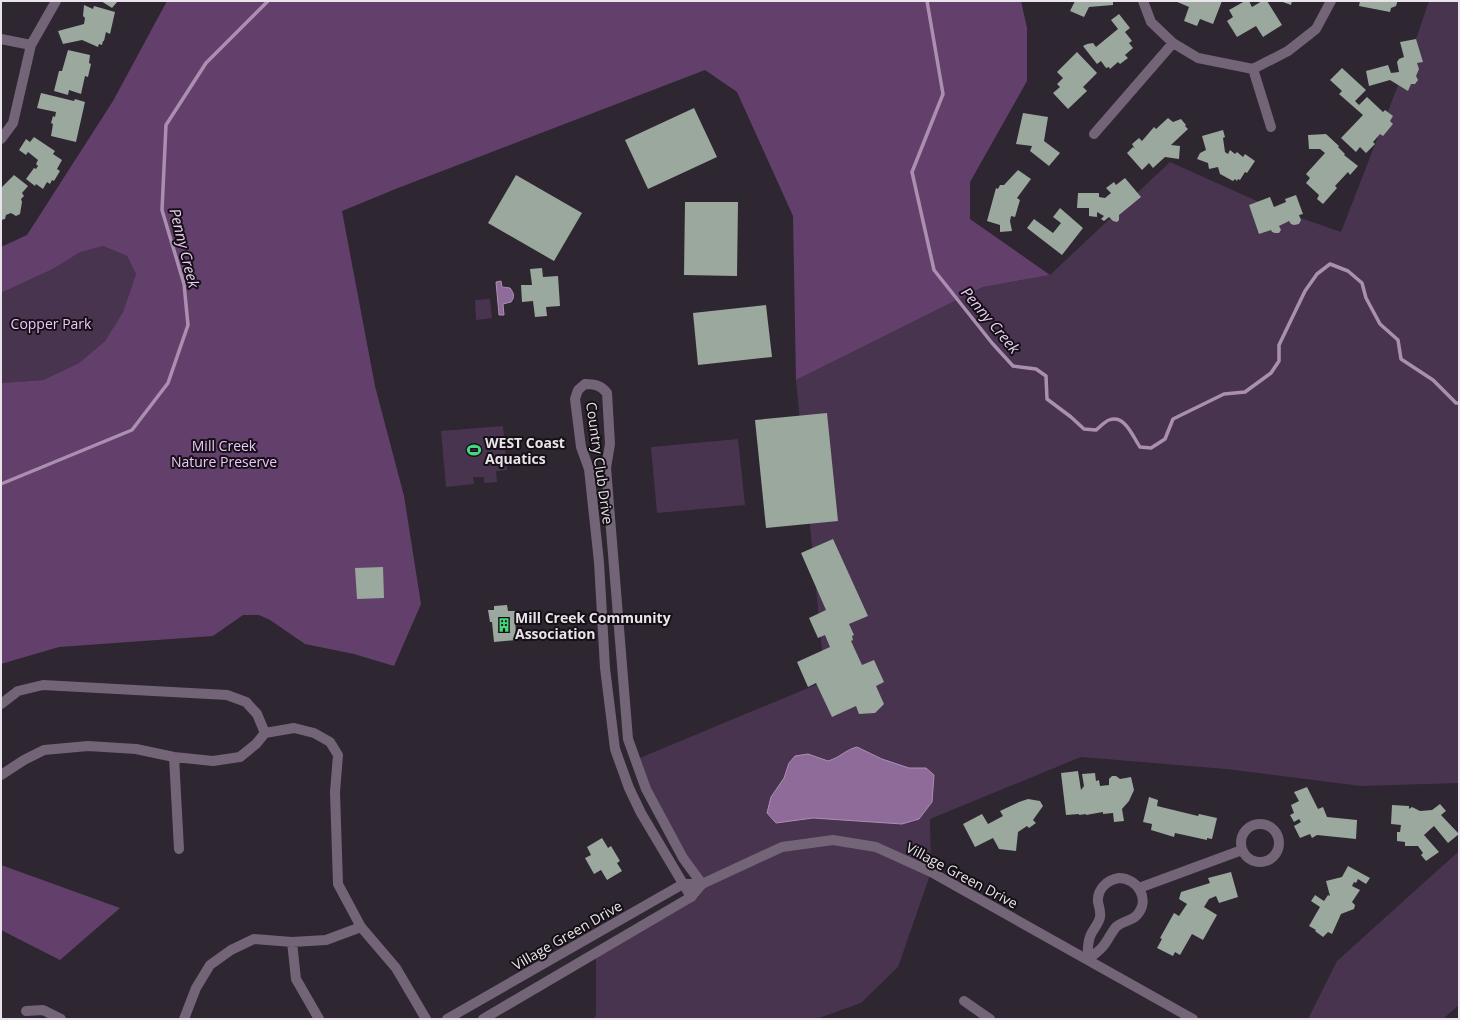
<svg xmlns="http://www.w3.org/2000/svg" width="1460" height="1020" font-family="'Open Sans',sans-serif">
  <rect width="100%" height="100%" fill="#2e2630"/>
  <path fill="#493450" d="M 1429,1 L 1459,1 L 1459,783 L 1361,786 L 1226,769 L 1081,757 L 930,819 L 931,872 L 898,967 L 861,1003 L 816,1019 L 594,1019 L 596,1015 L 596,953 L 702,884 L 635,760 L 825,681 L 796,380 L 983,287 L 1050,275 L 1170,162 L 1275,209 L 1341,232 L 1416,39 Z
    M 103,246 L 127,256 L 136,274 L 123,312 L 105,341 L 79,363 L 43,380 L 1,383 L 1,293 L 53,269 L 80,251 Z
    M 490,299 L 492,318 L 476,320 L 475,300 Z
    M 503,426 L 507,470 L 496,471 L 497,482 L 484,483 L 484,477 L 473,477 L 474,484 L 446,487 L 441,431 Z
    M 738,439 L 745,505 L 657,513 L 651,447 Z
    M 1459,851 L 1459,1005 L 1443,1019 L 1308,1019 L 1337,961 Z"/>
  <path fill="#62406b" d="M 167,1 L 1021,1 L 1027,28 L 1027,81 L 970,182 L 970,219 L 1050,275 L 983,287 L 796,380 L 793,216 L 737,92 L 705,70 L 398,188 L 342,211 L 375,386 L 404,496 L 421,604 L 394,666 L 354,654 L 305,644 L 270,620 L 259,615 L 243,615 L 213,636 L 59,647 L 1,664 L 1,383 L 43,380 L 79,363 L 105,341 L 123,312 L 136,274 L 127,256 L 103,246 L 80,252 L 53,269 L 1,293 L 1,247 L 27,235 L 113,101 Z
    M 1,865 L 120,908 L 60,960 L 1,930 Z"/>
  <path fill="#8f6b99" stroke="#aa8fb1" d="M 501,281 L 502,287 L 510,288 C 514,293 515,297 511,302 L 503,304 L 504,315 L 499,315 L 496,282 Z
    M 857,747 L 882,759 L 909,768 L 926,768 L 934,775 L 932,802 L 919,819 L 902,824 L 813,818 L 776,823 L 767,813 L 771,797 L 784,778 L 789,763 L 795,756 L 808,754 L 828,761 C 841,757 845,750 857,747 Z"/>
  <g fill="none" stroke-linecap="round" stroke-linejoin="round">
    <path stroke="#aa8fb1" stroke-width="3.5" d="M 927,1 L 943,94 L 912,172 L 934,270 L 992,343 L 1013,366 L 1036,369 L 1046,376 L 1047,399 L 1071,417 L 1084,429 L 1096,430 C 1100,427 1104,422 1109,420 C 1125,414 1133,437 1140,447 L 1151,448 L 1165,439 L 1173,419 L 1224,394 L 1245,392 L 1271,373 L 1279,361 L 1279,345 L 1305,291 L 1317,274 L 1330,264 L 1348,271 L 1362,283 L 1366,298 L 1380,324 L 1398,340 L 1401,359 L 1433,380 L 1456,403 L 1459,403
      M 1,484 L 132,430 L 168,383 L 188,325 L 184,284 L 162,210 L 166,125 L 206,63 L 268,1"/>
  </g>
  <path fill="#9aa89d" d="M 101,1 L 118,1 L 112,8 Z
    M 1075,1 L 1113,1 L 1113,5 L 1089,7 L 1084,17 L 1070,11 Z
    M 1175,1 L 1222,1 L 1213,24 L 1200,19 L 1197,26 L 1184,21 L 1189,7 Z
    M 1245,1 L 1249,1 L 1252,7 L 1262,1 L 1267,1 L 1282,25 L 1263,37 L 1256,26 L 1237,37 L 1227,21 L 1233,17 L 1229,10 Z
    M 1280,1 L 1292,1 L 1291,5 Z
    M 1360,1 L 1397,1 L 1397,3 L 1396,6 L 1391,8 L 1390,12 L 1359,6 Z
    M 84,5 L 93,9 L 94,6 L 115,12 L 110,34 L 106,32 L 104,41 L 103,41 L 102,45 L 99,44 L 98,47 L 82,40 L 63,44 L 58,31 L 84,24 L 85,18 L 83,16 Z
    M 1119,14 L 1130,28 L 1125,32 L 1132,41 L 1129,43 L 1133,48 L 1125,55 L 1128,58 L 1120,64 L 1118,62 L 1110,69 L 1109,67 L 1106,68 L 1101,61 L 1097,64 L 1083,46 L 1087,44 L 1093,43 L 1096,47 L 1118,29 L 1111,20 Z
    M 1416,39 L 1423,62 L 1417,63 L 1419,69 L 1416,76 L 1418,80 L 1415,84 L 1411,84 L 1408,91 L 1390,80 L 1369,86 L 1366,71 L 1388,65 L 1391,73 L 1399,72 L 1397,62 L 1399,59 L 1404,57 L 1400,42 Z
    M 68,50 L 90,55 L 89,63 L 91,64 L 88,77 L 85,76 L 81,94 L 69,90 L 68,95 L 54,91 L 59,71 L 62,71 Z
    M 1077,52 L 1097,73 L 1083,87 L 1087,91 L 1068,109 L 1053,93 L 1060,87 L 1057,84 L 1063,78 L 1057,72 Z
    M 1342,68 L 1366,90 L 1355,101 L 1359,105 L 1367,97 L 1383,112 L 1385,110 L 1393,116 L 1390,121 L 1393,124 L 1383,136 L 1380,134 L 1373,142 L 1375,144 L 1366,153 L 1360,147 L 1356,152 L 1341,138 L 1363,115 L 1339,94 L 1342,91 L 1330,80 Z
    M 41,93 L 74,101 L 75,99 L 85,102 L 76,142 L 51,136 L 53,124 L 51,123 L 53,116 L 55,117 L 56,112 L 37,108 Z
    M 694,108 L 717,157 L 648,189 L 625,140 Z
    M 1023,113 L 1048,117 L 1044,141 L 1060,153 L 1049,166 L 1030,151 L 1032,146 L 1016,144 Z
    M 1168,118 L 1173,122 L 1181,119 L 1186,125 L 1185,126 L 1188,129 L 1171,145 L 1180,146 L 1179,159 L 1165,157 L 1153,168 L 1149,163 L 1142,170 L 1127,153 L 1133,147 L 1135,149 L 1132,144 L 1139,138 L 1142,141 L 1154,127 L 1156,129 Z
    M 1223,130 L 1225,137 L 1223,138 L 1225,152 L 1228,154 L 1230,150 L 1235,154 L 1237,152 L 1243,157 L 1245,154 L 1255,161 L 1247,173 L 1245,172 L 1240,180 L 1238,179 L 1237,181 L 1235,179 L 1233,181 L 1220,174 L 1218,167 L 1209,169 L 1208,163 L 1197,159 L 1200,153 L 1206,150 L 1202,136 Z
    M 1326,134 L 1339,146 L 1338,147 L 1345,154 L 1344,155 L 1358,166 L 1350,175 L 1348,172 L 1335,186 L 1337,188 L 1323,204 L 1317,199 L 1319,195 L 1306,183 L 1310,178 L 1306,174 L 1325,153 L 1320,149 L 1309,149 L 1308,135 Z
    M 34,137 L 55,151 L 53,154 L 62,160 L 57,169 L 60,171 L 54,181 L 52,180 L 50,184 L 47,182 L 43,189 L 36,184 L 35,186 L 26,179 L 34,168 L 36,169 L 38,166 L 36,164 L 38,160 L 28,152 L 26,155 L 19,150 L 26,139 L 30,142 Z
    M 1018,170 L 1031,179 L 1017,198 L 1020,200 L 1015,217 L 1011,216 L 1010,221 L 1012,231 L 1000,232 L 1000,225 L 987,221 L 996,188 L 998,189 L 1000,185 L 1004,185 Z
    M 14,175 L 28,186 L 22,193 L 24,196 L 21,199 L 22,202 L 20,214 L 16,216 L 11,213 L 6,215 L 5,219 L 1,220 L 1,188 Z
    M 516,175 L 582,213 L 554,261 L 488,223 Z
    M 1125,178 L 1141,197 L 1119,215 L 1119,220 L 1117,222 L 1113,221 L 1109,217 L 1104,221 L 1101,219 L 1104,216 L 1097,212 L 1097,217 L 1089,216 L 1089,208 L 1077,208 L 1078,193 L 1099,193 L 1099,197 L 1105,198 L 1111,193 L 1106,188 L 1114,182 L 1116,185 Z
    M 1296,195 L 1303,214 L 1299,215 L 1301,220 L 1299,224 L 1294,225 L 1291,224 L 1289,221 L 1279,226 L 1281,230 L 1279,233 L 1275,233 L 1272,232 L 1271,230 L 1259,234 L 1249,205 L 1270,197 L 1274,207 L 1286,202 L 1285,199 Z
    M 685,202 L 738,202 L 737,276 L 684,275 Z
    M 1060,208 L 1083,228 L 1062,255 L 1027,228 L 1034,219 L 1053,233 L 1061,223 L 1053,217 Z
    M 542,268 L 543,277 L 558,276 L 560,306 L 546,307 L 547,316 L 535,317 L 533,301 L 522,302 L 521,285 L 532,285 L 530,269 Z
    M 766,305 L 772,357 L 698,365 L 693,313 Z
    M 827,413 L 838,521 L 766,528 L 755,420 Z
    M 833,539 L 868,616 L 849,624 L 854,635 L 852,636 L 853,640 L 851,641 L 862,665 L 874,660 L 884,682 L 876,686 L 884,704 L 875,713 L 859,714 L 856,706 L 832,717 L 816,683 L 808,687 L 797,662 L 830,647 L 825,635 L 818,638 L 809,618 L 826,610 L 801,553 Z
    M 383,567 L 384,598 L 357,599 L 355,568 Z
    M 507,605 L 508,611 L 515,611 L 516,640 L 494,642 L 492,622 L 490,622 L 488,610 L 494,610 L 494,606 Z
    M 1078,771 L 1081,790 L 1084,786 L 1082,774 L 1095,773 L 1096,781 L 1099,780 L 1100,786 L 1109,785 L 1109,779 L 1112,776 L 1116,776 L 1120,779 L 1131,777 L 1134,790 L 1129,801 L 1122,809 L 1124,821 L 1114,822 L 1113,813 L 1103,814 L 1103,812 L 1086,815 L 1086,814 L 1079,815 L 1079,814 L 1066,815 L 1061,773 Z
    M 1307,787 L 1318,809 L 1323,807 L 1327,817 L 1357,820 L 1356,839 L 1317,835 L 1312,838 L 1310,834 L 1300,838 L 1294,826 L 1301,822 L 1299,819 L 1294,822 L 1290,815 L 1294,813 L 1291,805 L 1299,801 L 1294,792 Z
    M 1149,797 L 1158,800 L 1157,806 L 1198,816 L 1199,814 L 1217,818 L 1212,839 L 1207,838 L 1207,840 L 1175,833 L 1174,837 L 1151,830 L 1152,824 L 1143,822 Z
    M 1028,799 L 1040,801 L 1043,806 L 1033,820 L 1036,823 L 1029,828 L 1027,826 L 1018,832 L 1016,851 L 999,849 L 993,838 L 975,847 L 963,824 L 982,814 L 988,824 L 1003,816 L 1000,811 L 1019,802 Z
    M 1440,804 L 1446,811 L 1441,815 L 1459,834 L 1448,843 L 1434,826 L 1424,835 L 1439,852 L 1426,861 L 1421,855 L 1423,853 L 1418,846 L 1405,846 L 1405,842 L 1397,841 L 1397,832 L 1400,832 L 1401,825 L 1391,824 L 1392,805 L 1409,806 L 1409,809 L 1412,807 L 1420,811 L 1432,810 Z
    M 602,838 L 608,848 L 611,846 L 620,861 L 617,863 L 622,871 L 607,880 L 601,870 L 594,874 L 585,858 L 591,855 L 587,847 Z
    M 1348,866 L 1370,878 L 1366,884 L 1358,879 L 1356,883 L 1354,882 L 1352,886 L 1360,890 L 1352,902 L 1355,905 L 1354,909 L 1341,914 L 1332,934 L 1328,932 L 1323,937 L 1315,931 L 1316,930 L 1309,926 L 1320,907 L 1311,901 L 1315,895 L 1324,901 L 1328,895 L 1330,896 L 1326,881 L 1342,877 Z
    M 1231,872 L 1238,897 L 1219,903 L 1216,896 L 1209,899 L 1204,907 L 1217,915 L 1203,940 L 1192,934 L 1180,955 L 1175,952 L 1173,956 L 1157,948 L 1162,939 L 1160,938 L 1174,913 L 1179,916 L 1187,904 L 1179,899 L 1181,892 L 1210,883 L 1208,878 Z"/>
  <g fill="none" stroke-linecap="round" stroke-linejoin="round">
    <path stroke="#736478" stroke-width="10" d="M 1143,1 L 1151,22 L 1173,43 L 1198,58 L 1253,69
      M 1,39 L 31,45
      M 1253,69 L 1288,51 L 1316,29 L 1331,1
      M 1253,69 L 1271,127
      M 1094,134 L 1173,43
      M 1,139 L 13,123 L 31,45 L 56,1
      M 1,704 L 18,691 L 43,685 L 227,695 L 246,702 L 257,714 L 265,733
      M 174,757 L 179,849
      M 1,775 L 24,760 L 44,750 L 88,746 L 136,749 L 174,757 L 213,761 L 240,757 L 256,744 L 265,733 L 294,728 L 314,733 L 330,742 L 338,755 L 335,792 L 338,884 L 361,927 L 396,968 L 426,1019
      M1241 843a19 19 0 1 1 38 0a19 19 0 1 1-38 0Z
      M 1119,878 C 1137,878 1151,899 1137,915 C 1132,921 1122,921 1116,927 C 1111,933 1108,940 1104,945 C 1100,951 1093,955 1088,959 C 1088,953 1087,944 1090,937 C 1092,930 1099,924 1100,917 C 1101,912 1099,907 1098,902 C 1097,889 1107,880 1119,878 Z
      M 1139,888 L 1242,850
      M 691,897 L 641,813 L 629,788 L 615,749 L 605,668 L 599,562 L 589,469 L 581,447 L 575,399 L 578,390 L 585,384 C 594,384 601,385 607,393 L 610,444 L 606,468 L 628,739 L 646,789 L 683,858 L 702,884
      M 292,942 L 296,979 L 319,1019
      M 964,1001 L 990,1019
      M 26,1011 L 43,1010 L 61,1019
      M 184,1019 L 196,988 L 210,965 L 231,950 L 254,939 L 292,942 L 326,940 L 361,927"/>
    <path stroke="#736478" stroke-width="10" d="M 447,1019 L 683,884 L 702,884
      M 483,1019 L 691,897 L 702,884 L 782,847 L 833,840 L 876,847 L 931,872 L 1193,1019"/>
  </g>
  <defs>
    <symbol id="stadium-bare" viewBox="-9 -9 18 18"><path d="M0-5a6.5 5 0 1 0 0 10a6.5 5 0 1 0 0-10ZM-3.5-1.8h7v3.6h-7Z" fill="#43d77b" stroke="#141015" stroke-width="2.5" paint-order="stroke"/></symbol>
    <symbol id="building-bare" viewBox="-9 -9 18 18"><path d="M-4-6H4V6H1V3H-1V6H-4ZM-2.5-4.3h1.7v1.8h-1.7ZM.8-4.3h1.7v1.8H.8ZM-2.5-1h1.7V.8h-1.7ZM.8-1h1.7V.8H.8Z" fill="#43d77b" stroke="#141015" stroke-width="2.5" paint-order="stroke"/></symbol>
  </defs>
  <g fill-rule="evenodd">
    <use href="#stadium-bare" x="464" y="440" width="20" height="20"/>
    <use href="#building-bare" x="494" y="615" width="20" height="20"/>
  </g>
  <g text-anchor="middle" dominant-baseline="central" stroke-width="4" stroke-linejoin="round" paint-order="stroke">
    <g font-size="14" fill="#efc4fc" stroke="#141015">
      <text x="51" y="323">Copper Park</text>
      <text x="224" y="445">Mill Creek<tspan x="224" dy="16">Nature Preserve</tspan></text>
    </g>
    <g font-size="14" font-weight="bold" fill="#e9e3ea" stroke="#141015" text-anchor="start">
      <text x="485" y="442">WEST Coast<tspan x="485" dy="16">Aquatics</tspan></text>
      <text x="515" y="617">Mill Creek Community<tspan x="515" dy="16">Association</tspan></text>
    </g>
    <g font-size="14" fill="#e9e3ea" stroke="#141015">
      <text transform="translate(600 463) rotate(82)">Country Club Drive</text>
      <text transform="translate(962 875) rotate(28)">Village Green Drive</text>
      <text transform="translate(567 935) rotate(-30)">Village Green Drive</text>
    </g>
    <g font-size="15" font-style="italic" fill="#edcdf6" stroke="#141015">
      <text transform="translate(185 248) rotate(76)">Penny Creek</text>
      <text transform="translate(991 320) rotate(50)">Penny Creek</text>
    </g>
  </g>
  <rect width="1460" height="1020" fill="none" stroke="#e9e3ea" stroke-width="4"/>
</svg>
